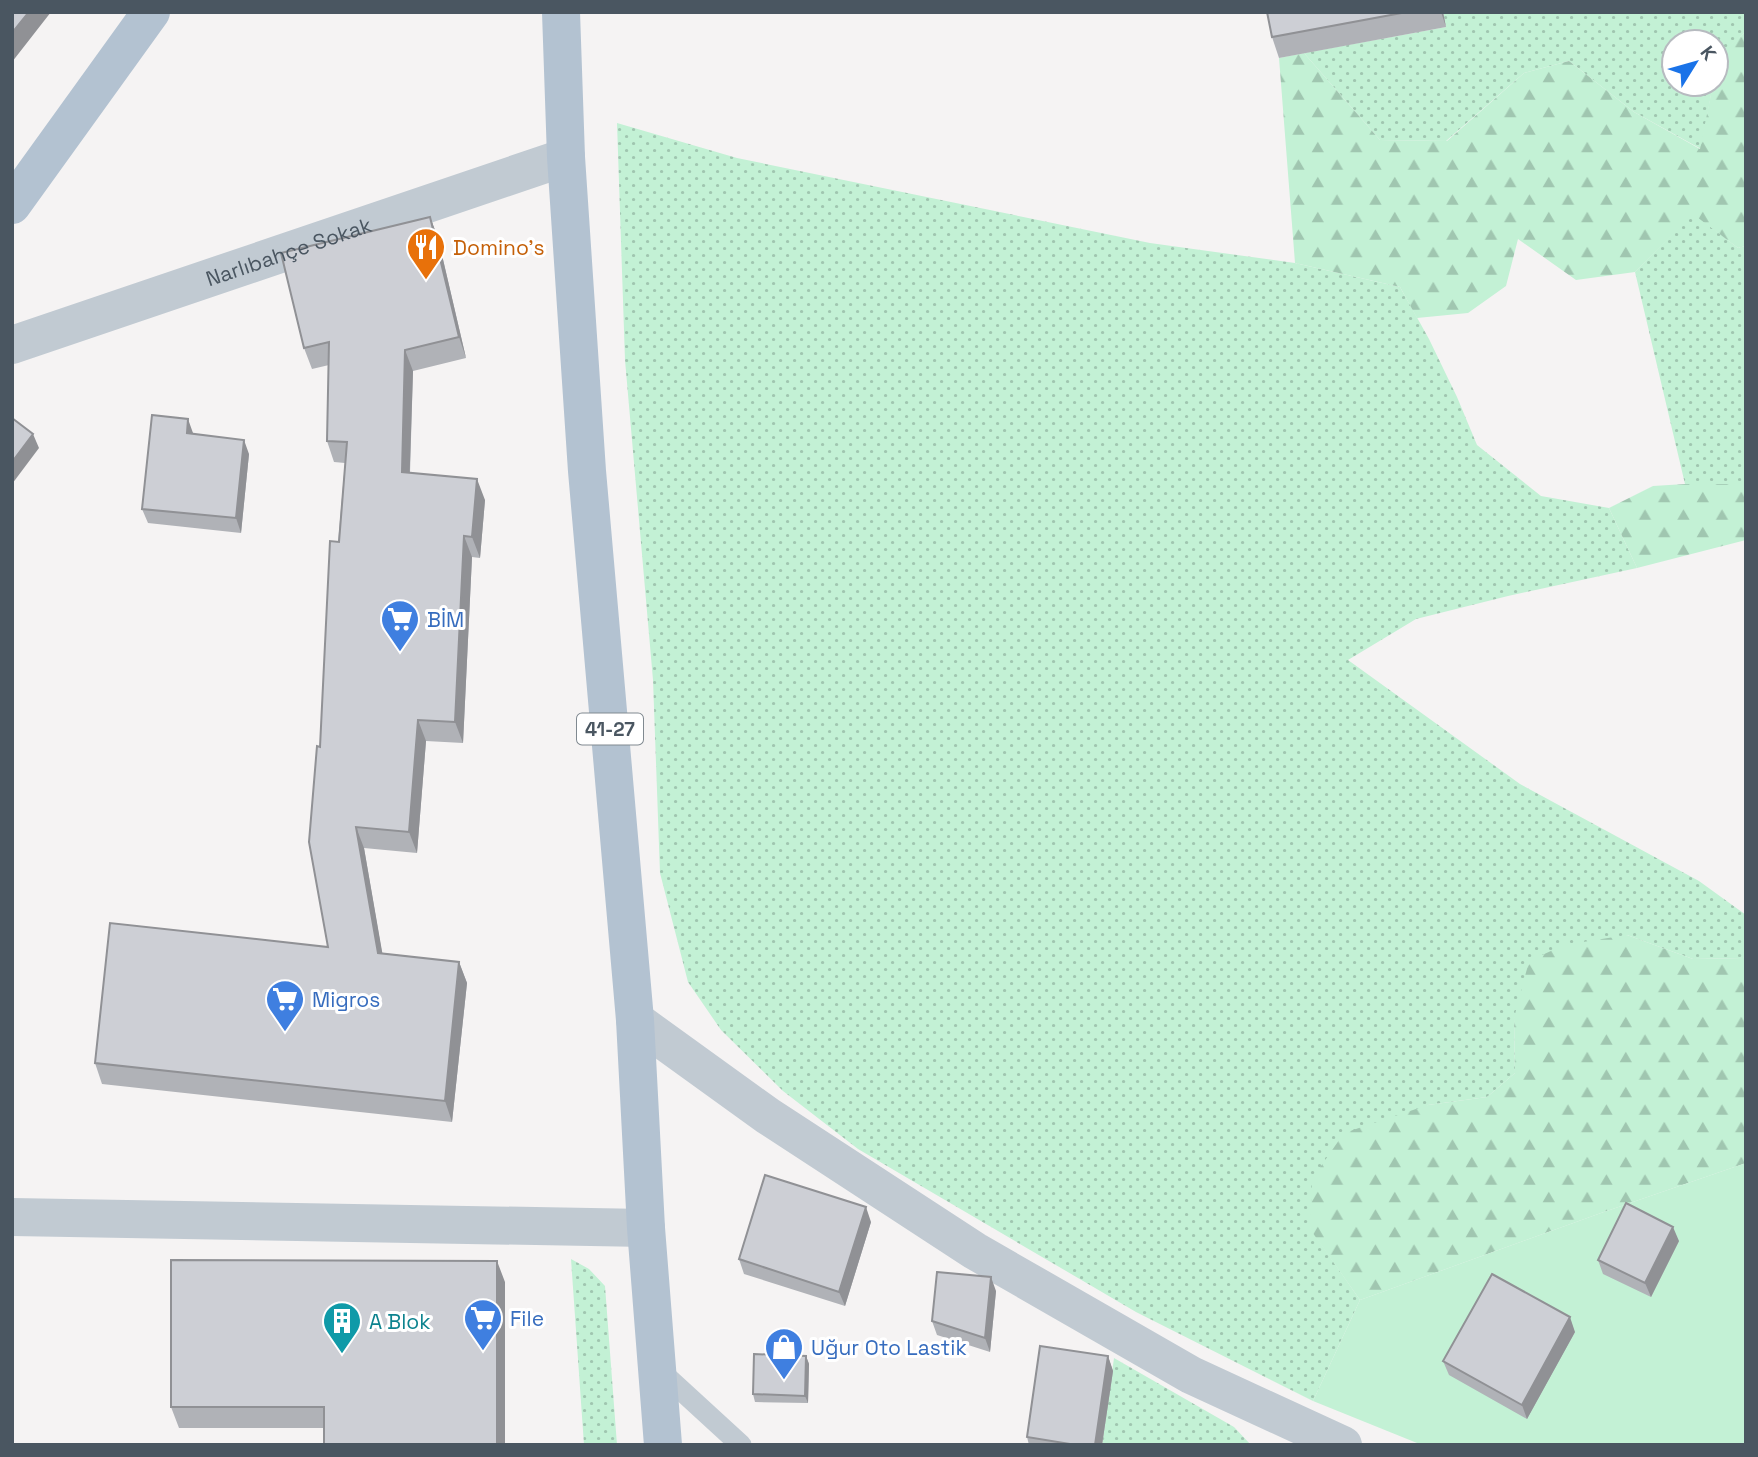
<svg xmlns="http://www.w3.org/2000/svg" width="1758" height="1457" font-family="'Space Grotesk',sans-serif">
  <defs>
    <pattern id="grass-dots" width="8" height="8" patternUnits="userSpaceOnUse" patternTransform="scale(1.75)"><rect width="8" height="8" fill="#c3f1d5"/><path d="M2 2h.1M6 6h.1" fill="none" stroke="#a0c6b0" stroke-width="1.8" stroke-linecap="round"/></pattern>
    <pattern id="forest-firs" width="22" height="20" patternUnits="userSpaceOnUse" patternTransform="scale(1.75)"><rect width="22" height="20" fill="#c3f1d5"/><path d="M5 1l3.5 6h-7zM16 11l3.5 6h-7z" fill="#a0c6b0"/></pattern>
  </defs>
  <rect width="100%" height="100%" fill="#f5f3f3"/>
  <path fill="url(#grass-dots)" d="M 1443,12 L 1746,12 L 1746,31 L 1719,57 L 1716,70 L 1716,42 L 1674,42 L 1674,84 L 1713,84 L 1701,149 L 1634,112 L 1569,61 L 1524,73 L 1446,141 L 1380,140 L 1304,53 L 1446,27 Z
    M 617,123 L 737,158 L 1150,243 L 1295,263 L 1400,287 L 1429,339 L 1457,397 L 1477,445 L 1541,496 L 1609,508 L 1637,568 L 1508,596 L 1416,619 L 1348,660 L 1520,784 L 1699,881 L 1746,915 L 1746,955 L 1743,958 L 1693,959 L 1627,935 L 1514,1018 L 1515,1073 L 1487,1097 L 1428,1105 L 1310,1228 L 1360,1300 L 1313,1401 L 1136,1312 L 858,1149 L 783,1091 L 721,1030 L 688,982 L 660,873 L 653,680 L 625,360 Z
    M 1693,213 L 1738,248 L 1746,246 L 1746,484 L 1685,484 L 1635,272 Z
    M 571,1259 L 589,1269 L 605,1286 L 617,1445 L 584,1445 Z
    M 1114,1358 L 1234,1427 L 1251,1445 L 1102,1445 Z"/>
  <path fill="url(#forest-firs)" d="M 1746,31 L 1746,246 L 1738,248 L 1693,214 L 1635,272 L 1576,280 L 1518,239 L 1506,286 L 1468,313 L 1417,318 L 1400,287 L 1295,263 L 1279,58 L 1304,53 L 1380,140 L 1447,141 L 1524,73 L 1569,61 L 1634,112 L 1700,149 L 1713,84 L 1716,84 C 1716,52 1724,52 1746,31 Z
    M 1685,484 L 1746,484 L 1746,540 L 1637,568 L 1609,508 L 1653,486 Z
    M 1627,935 L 1693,959 L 1743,958 L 1746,955 L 1746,1163 L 1601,1213 L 1360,1300 L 1310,1229 L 1312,1179 L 1344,1133 L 1428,1105 L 1487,1097 L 1515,1073 L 1514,1018 L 1529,961 L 1564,945 Z"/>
  <path fill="#c3f1d5" d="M 1746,1163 L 1746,1445 L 1422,1445 L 1313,1401 L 1360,1300 L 1601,1213 Z"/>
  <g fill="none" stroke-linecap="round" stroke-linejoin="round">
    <path stroke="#c1cad2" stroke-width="21" d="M 657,1368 L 741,1445"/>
    <g stroke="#c1cad2" stroke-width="38">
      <path id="s1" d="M 12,345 L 566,157"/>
      <path d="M 635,1020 L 768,1116 L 975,1251 L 1191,1375 L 1343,1445"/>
      <path d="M 12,1217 L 646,1228"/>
    </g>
    <path stroke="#b3c2d1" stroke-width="38" d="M 561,12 L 566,157 L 587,471 L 635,1020 L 646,1228 L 663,1445
      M 12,205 L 151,12"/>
  </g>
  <path fill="#b0b2b7" d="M 1267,12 L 1443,12 L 1446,27 L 1279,58 L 1272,37 Z
    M 430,217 L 438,238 L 466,358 L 413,371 L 410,473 L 485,500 L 480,558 L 472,557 L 463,743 L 426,741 L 417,853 L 364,848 L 382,953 L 459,962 L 467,983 L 452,1122 L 102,1084 L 95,1063 L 328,947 L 320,747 L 345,463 L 334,462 L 327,441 L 329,365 L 312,369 L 304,348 Z
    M 193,434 L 249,454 L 241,533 L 148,523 L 142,509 Z
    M 871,1222 L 845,1306 L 744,1274 L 739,1259 Z
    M 1679,1241 L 1651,1297 L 1603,1274 L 1598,1260 Z
    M 505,1282 L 505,1445 L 324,1445 L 324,1428 L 179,1428 L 171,1407 Z
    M 996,1291 L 990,1352 L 937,1335 L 932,1321 Z
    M 1575,1332 L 1527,1419 L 1449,1375 L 1443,1361 Z
    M 806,1356 L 809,1364 L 808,1403 L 755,1402 L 753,1394 Z
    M 1108,1356 L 1113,1371 L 1102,1445 L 1029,1445 L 1027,1437 Z"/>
  <path fill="#909195" d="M 29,12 L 51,12 L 12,62 L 12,33 Z
    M 1441,12 L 1443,12 L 1446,27 Z
    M 430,217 L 438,238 L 466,358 L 459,337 Z
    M 405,350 L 413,371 L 409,493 L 402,472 Z
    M 188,419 L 193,433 L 192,448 L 187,433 Z
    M 33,434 L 39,448 L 12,484 L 12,462 Z
    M 244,440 L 249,454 L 241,533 L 236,518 Z
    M 477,479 L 485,500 L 480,558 L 472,537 Z
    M 464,536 L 472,557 L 463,743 L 455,722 Z
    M 418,720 L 426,741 L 417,853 L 409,832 Z
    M 356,827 L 364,848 L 386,974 L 378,953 Z
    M 459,962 L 467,983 L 452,1122 L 445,1101 Z
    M 866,1207 L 871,1222 L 845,1306 L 839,1292 Z
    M 1673,1227 L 1679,1241 L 1651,1297 L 1645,1283 Z
    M 497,1261 L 505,1282 L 505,1445 L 497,1445 Z
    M 991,1277 L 996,1291 L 990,1352 L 985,1338 Z
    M 1570,1317 L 1575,1332 L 1527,1419 L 1522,1405 Z
    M 806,1356 L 809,1364 L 808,1403 L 805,1396 Z
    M 1108,1356 L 1113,1371 L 1102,1445 L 1095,1445 Z"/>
  <path fill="#cdcfd5" stroke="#909195" stroke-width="2" d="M 12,12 L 29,12 L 12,33 Z
    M 1267,12 L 1407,12 L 1272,37 Z
    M 430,217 L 459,337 L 405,350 L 402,472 L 477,479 L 472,537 L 464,536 L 455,722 L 418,720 L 409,832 L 356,827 L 378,953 L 459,962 L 445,1101 L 95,1063 L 110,923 L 328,947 L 309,842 L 317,746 L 320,747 L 330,541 L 339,542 L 347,442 L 327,441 L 329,342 L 304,348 L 281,253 Z
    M 152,415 L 188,419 L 187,433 L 244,440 L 236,518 L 142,509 Z
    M 12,418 L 33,434 L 12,462 Z
    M 765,1175 L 866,1207 L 839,1292 L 739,1259 Z
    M 1626,1203 L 1673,1227 L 1645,1283 L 1598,1260 Z
    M 171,1260 L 497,1261 L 497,1445 L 324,1445 L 324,1407 L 171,1407 Z
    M 937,1272 L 991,1277 L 985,1338 L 932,1321 Z
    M 1492,1274 L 1570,1317 L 1522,1405 L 1443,1361 Z
    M 1040,1346 L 1108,1356 L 1095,1445 L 1076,1445 L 1027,1437 Z
    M 754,1354 L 806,1356 L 805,1396 L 753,1394 Z"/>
  <defs>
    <symbol id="restaurant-pin" viewBox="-11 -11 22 30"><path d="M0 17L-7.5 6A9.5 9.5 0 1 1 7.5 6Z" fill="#e8710a" stroke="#fff"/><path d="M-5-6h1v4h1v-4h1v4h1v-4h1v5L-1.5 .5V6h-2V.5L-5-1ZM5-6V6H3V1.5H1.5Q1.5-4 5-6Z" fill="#fff"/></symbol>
    <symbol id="supermarket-pin" viewBox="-11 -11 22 30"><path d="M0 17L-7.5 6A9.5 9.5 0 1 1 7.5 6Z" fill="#3f7fe0" stroke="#fff"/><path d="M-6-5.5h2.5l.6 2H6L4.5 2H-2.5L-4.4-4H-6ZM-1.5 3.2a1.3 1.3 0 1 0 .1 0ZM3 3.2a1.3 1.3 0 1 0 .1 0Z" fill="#fff"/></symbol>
    <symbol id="building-pin" viewBox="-11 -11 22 30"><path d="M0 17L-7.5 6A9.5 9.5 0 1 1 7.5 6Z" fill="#0f9aa8" stroke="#fff"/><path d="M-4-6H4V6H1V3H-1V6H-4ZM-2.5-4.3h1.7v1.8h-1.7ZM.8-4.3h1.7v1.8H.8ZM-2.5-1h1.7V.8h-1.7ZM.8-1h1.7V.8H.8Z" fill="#fff"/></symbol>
    <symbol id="shop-pin" viewBox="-11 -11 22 30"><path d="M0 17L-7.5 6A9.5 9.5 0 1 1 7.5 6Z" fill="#3f7fe0" stroke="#fff"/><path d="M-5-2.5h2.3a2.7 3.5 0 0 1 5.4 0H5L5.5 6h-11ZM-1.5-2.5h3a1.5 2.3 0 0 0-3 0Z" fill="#fff"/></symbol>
  </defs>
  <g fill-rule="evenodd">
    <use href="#restaurant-pin" x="404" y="225" width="44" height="60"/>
    <use href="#supermarket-pin" x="378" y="597" width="44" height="60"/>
    <use href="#supermarket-pin" x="263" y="977" width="44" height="60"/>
    <use href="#supermarket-pin" x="461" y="1296" width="44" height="60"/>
    <use href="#building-pin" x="320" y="1299" width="44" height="60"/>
    <use href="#shop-pin" x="762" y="1325" width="44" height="60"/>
  </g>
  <g text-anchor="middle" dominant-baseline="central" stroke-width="6" stroke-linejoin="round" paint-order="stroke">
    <rect fill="#fff" stroke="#808990" stroke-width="2" x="577" y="713.5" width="66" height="31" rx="5"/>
    <g font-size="19" font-weight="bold" fill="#4a5661">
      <text x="610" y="729">41-27</text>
    </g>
    <g font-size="21" fill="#c56008" stroke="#fff" text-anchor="start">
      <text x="453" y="247">Domino's</text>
    </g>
    <g font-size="21" fill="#4a5661" stroke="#fff">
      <text stroke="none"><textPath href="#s1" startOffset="292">Narlıbahçe Sokak</textPath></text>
    </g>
    <g font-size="21" fill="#366cbe" stroke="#fff" text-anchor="start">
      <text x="427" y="619">BİM</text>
      <text x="312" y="999">Migros</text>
      <text x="510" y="1318">File</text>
      <text x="811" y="1347">Uğur Oto Lastik</text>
    </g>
    <g font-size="21" fill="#0d838f" stroke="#fff" text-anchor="start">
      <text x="369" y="1321">A Blok</text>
    </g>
  </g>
  <rect width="1758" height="1457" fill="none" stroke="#4a5661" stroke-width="28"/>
  <g transform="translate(1695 63) rotate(53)"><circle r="33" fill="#ffffff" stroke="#b7bbc0" stroke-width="2"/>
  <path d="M0-5L12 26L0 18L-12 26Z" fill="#1a73e8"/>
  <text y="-10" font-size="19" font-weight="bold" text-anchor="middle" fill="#4a5661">K</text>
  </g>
</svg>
